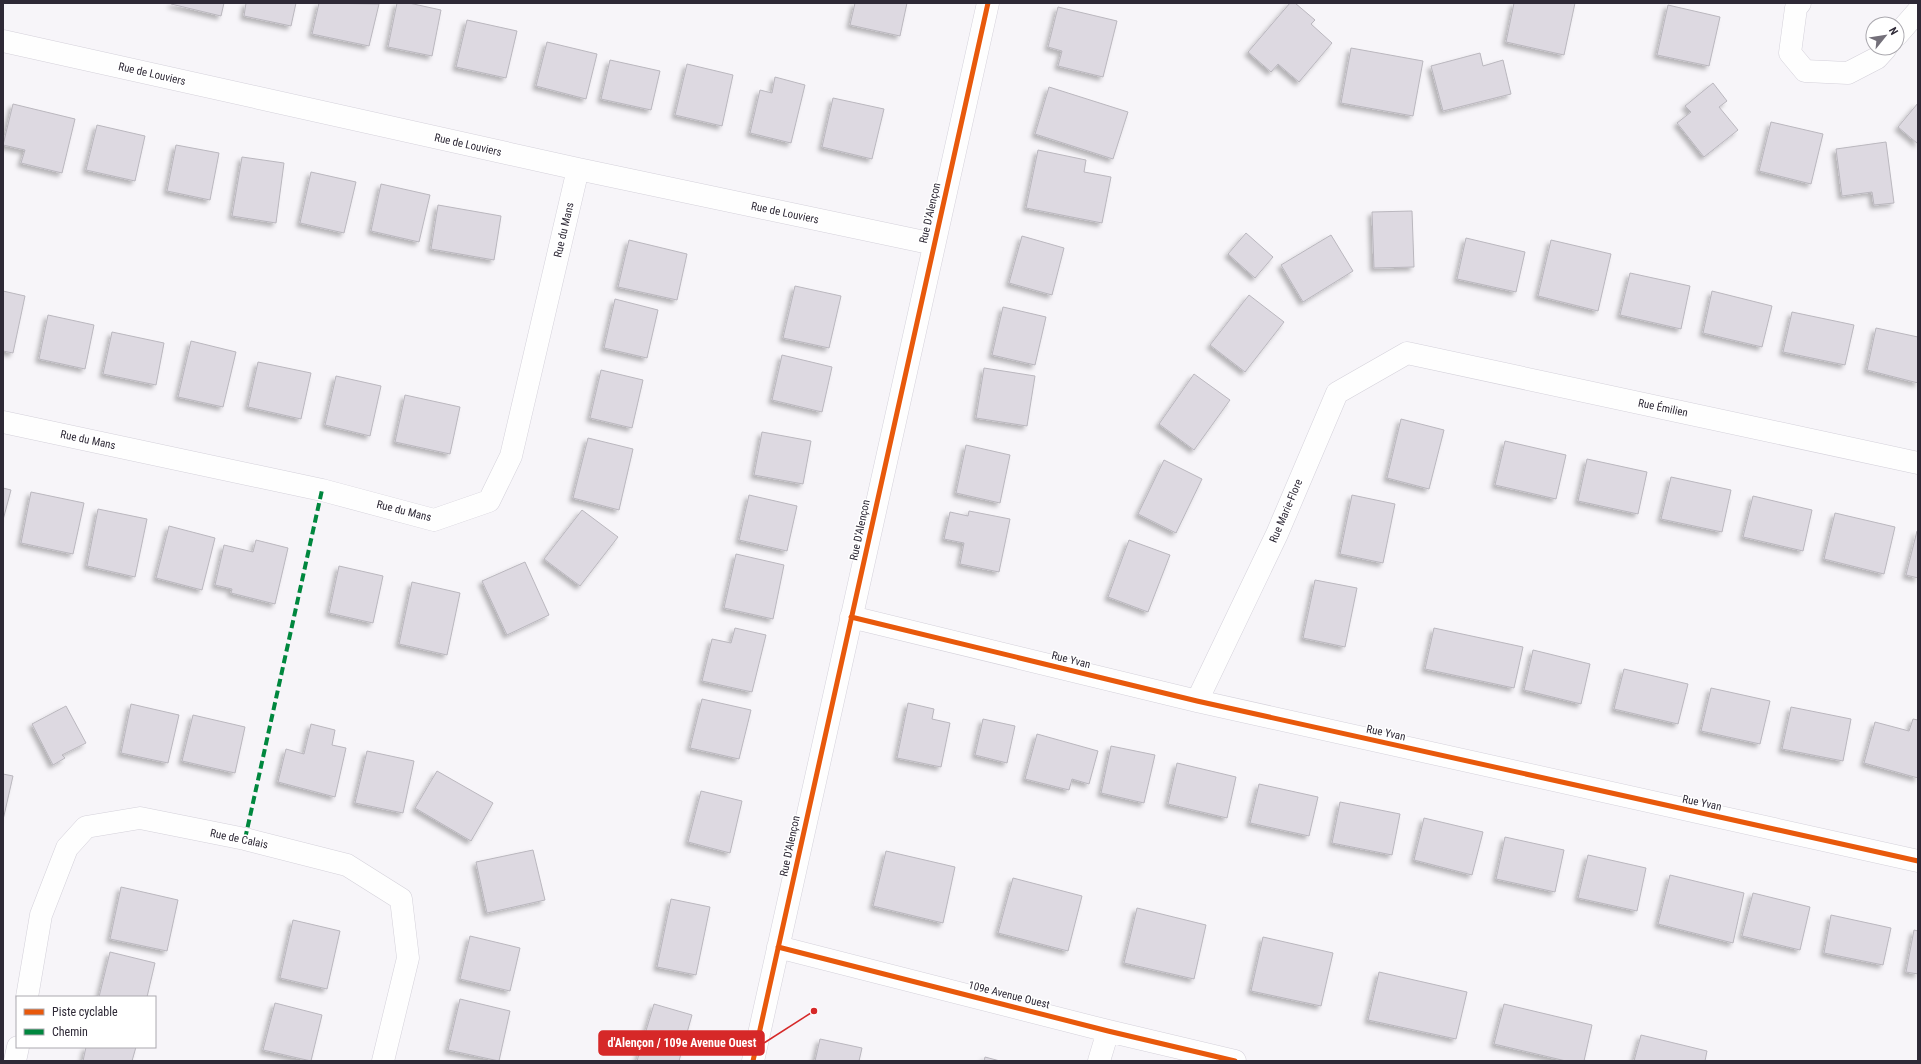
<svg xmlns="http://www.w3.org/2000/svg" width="1921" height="1064" font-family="'Roboto Condensed',sans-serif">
  <defs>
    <filter id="shadow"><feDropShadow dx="-3.5" dy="3.5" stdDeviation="2" flood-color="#0004"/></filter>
  </defs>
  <rect width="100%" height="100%" fill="#f7f5f9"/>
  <path fill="#ddd9e1" stroke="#bab7be" filter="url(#shadow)" d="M 172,3 L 224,3 L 221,16 L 171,4 Z
    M 246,3 L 296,3 L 291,26 L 244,16 Z
    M 319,3 L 379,4 L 369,46 L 312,34 Z
    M 397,3 L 409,3 L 441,10 L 432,56 L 388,47 Z
    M 855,3 L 907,3 L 900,36 L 850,25 Z
    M 1290,3 L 1295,3 L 1315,20 L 1311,24 L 1332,43 L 1299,82 L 1278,64 L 1271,72 L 1248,52 Z
    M 1514,3 L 1575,3 L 1564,55 L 1506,42 Z
    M 1668,5 L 1720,17 L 1709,66 L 1657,55 Z
    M 1058,7 L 1117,21 L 1103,77 L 1058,66 L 1062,51 L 1048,47 Z
    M 467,20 L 517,31 L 506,78 L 456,67 Z
    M 547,42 L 597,54 L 586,99 L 536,86 Z
    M 1351,48 L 1423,61 L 1413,116 L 1341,103 Z
    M 1480,53 L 1483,66 L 1503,60 L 1511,94 L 1443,111 L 1431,66 Z
    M 610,60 L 660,71 L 651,110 L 601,99 Z
    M 687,64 L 733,75 L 722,126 L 675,115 Z
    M 775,77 L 805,85 L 791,143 L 750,133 L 760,90 L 772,93 Z
    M 1713,83 L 1727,101 L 1719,107 L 1738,130 L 1704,157 L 1677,123 L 1691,112 L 1685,106 Z
    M 1049,87 L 1128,112 L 1113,159 L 1035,134 Z
    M 833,98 L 884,109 L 872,159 L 822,147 Z
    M 1918,103 L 1918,144 L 1898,127 Z
    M 13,104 L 75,119 L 62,173 L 21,163 L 25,150 L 3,145 Z
    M 1771,122 L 1823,134 L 1811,184 L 1759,171 Z
    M 97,125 L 145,136 L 135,181 L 86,170 Z
    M 1886,142 L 1894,203 L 1874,205 L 1872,192 L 1842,196 L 1836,149 Z
    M 176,145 L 219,153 L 210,200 L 167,191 Z
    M 1038,150 L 1086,160 L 1084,172 L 1111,177 L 1102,223 L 1026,208 Z
    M 242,157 L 284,163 L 276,223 L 232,216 Z
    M 311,172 L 356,182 L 344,233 L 300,223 Z
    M 381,184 L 430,195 L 419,242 L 371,231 Z
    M 438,205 L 501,216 L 494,260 L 431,249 Z
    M 1412,211 L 1414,267 L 1374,268 L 1372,212 Z
    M 1246,233 L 1273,257 L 1255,278 L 1228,254 Z
    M 1331,235 L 1353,271 L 1303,302 L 1281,265 Z
    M 1022,236 L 1064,248 L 1052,295 L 1009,283 Z
    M 1466,238 L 1525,252 L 1516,292 L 1457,279 Z
    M 629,240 L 687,254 L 677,300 L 618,287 Z
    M 1551,240 L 1611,254 L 1598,311 L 1538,296 Z
    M 1630,273 L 1690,286 L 1681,329 L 1620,315 Z
    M 795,286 L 841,296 L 829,348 L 783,338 Z
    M 3,291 L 25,296 L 13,353 L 3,351 Z
    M 1712,291 L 1772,306 L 1762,347 L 1703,333 Z
    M 1249,295 L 1284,322 L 1245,372 L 1210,345 Z
    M 615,299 L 658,310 L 647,358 L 604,348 Z
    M 1003,307 L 1046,317 L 1035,365 L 992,355 Z
    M 1792,312 L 1854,325 L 1845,365 L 1783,352 Z
    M 48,315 L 94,325 L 85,369 L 39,359 Z
    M 1876,328 L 1918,337 L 1918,383 L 1867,370 Z
    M 112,332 L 164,343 L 156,385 L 103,374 Z
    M 191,341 L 236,352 L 223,407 L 178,397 Z
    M 782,355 L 832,367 L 822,412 L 772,400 Z
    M 258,362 L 311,373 L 301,419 L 248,407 Z
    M 984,368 L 1035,376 L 1027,426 L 976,418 Z
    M 601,370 L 643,380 L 632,428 L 590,418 Z
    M 1194,374 L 1230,400 L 1194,450 L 1159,424 Z
    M 336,376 L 381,386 L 370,436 L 325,425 Z
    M 405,395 L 460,407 L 450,454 L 395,442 Z
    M 1401,419 L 1444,430 L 1429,489 L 1387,478 Z
    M 762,432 L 811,441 L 803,484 L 754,475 Z
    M 588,438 L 633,449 L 619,510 L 573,498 Z
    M 1505,441 L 1566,455 L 1556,499 L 1495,485 Z
    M 966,445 L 1010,455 L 1000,503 L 956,493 Z
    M 1587,459 L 1647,472 L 1638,514 L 1578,501 Z
    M 1164,460 L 1202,479 L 1176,533 L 1138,514 Z
    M 1671,477 L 1731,490 L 1722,532 L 1661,519 Z
    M 3,488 L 11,490 L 3,520 Z
    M 31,492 L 84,503 L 73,554 L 21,543 Z
    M 749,495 L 797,506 L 787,551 L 739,540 Z
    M 1352,495 L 1395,504 L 1383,563 L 1340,554 Z
    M 1753,496 L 1812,510 L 1803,551 L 1743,537 Z
    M 98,509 L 147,519 L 135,577 L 87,566 Z
    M 582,510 L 618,537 L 580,586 L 544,559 Z
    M 969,511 L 1010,519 L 999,572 L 960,564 L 964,543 L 944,539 L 950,512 L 968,516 Z
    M 1835,513 L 1895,527 L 1884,574 L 1824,559 Z
    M 169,526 L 215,538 L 202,590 L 156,578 Z
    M 1917,531 L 1918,531 L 1918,578 L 1906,575 Z
    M 256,540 L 288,548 L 275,604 L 231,593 L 232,589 L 215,585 L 224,545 L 253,552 Z
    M 1129,540 L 1170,555 L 1148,612 L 1108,597 Z
    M 736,554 L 784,565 L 773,619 L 724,608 Z
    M 525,562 L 549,615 L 507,635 L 482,581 Z
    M 339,566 L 383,576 L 373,623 L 329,613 Z
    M 1315,580 L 1357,588 L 1345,647 L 1303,638 Z
    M 412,582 L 460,593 L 447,655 L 399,644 Z
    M 735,628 L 766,635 L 752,692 L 702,681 L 712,639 L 731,643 Z
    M 1434,628 L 1523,647 L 1514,688 L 1425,669 Z
    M 1533,650 L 1590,664 L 1581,704 L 1524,690 Z
    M 1624,669 L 1688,684 L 1678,724 L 1614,709 Z
    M 1711,688 L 1770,701 L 1760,744 L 1701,731 Z
    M 702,699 L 751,710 L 739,759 L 690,748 Z
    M 908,703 L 934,709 L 932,719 L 950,723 L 941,767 L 897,758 Z
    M 131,704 L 179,715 L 168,763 L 121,753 Z
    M 66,706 L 86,743 L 62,755 L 65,758 L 53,765 L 32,724 Z
    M 1791,707 L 1851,719 L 1843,761 L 1782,749 Z
    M 193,715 L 245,727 L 235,773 L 182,761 Z
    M 983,719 L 1015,726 L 1007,763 L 975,755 Z
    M 1913,719 L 1918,720 L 1918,778 L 1864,763 L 1875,722 L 1909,731 Z
    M 311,724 L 335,730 L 332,745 L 346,748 L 335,797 L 278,782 L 286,749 L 304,754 Z
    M 1037,734 L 1098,751 L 1089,784 L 1072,779 L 1069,790 L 1025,779 Z
    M 1111,746 L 1155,755 L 1144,803 L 1101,793 Z
    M 367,751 L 414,761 L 403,813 L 355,803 Z
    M 1177,763 L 1236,777 L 1227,818 L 1168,804 Z
    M 437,771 L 493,803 L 471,841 L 415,808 Z
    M 3,774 L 13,776 L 3,820 Z
    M 1259,784 L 1318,797 L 1309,836 L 1250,823 Z
    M 701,791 L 742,801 L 730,853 L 688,842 Z
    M 1340,802 L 1400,814 L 1392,855 L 1332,843 Z
    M 1424,818 L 1483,832 L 1472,875 L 1414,860 Z
    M 1505,837 L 1564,850 L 1555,892 L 1496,879 Z
    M 533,850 L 545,900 L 487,913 L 476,862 Z
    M 886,851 L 955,867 L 943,923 L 873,906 Z
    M 1588,855 L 1646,868 L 1637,911 L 1578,898 Z
    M 1670,875 L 1744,893 L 1733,943 L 1658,924 Z
    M 1013,878 L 1082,896 L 1068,951 L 998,933 Z
    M 121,887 L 178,900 L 167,951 L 110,939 Z
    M 1753,893 L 1810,907 L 1800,950 L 1742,936 Z
    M 671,899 L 710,907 L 696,975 L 657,967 Z
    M 1137,908 L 1206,925 L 1194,979 L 1124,963 Z
    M 1831,915 L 1891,928 L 1883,965 L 1824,953 Z
    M 293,920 L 340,931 L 327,989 L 280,978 Z
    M 1914,930 L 1918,931 L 1918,974 L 1906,972 Z
    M 470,936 L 520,948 L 510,991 L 460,979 Z
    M 1263,937 L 1333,953 L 1321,1006 L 1251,991 Z
    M 110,952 L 155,963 L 147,997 L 99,997 Z
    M 1379,972 L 1467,992 L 1456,1039 L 1368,1020 Z
    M 460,999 L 510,1011 L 499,1061 L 448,1050 Z
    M 275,1003 L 322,1015 L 311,1061 L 263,1050 Z
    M 654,1004 L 692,1015 L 679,1061 L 637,1061 Z
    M 1504,1004 L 1592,1025 L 1584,1061 L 1566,1061 L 1494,1044 Z
    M 1641,1035 L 1707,1051 L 1705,1061 L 1634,1061 Z
    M 820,1039 L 862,1048 L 859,1061 L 815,1061 Z
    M 86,1047 L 136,1047 L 132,1061 L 83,1061 Z
    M 985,1057 L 1000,1061 L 984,1061 Z"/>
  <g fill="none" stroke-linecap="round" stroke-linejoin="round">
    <defs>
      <path id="minor" d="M 1800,3 L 1796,8 L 1790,53 L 1805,71 L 1848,73 L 1877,58 L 1886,48
        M 1897,35 L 1918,11
        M 3,41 L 578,169 L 934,244
        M 3,422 L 322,490 L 434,520 L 489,501 L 511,456 L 578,169
        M 851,617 L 1197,701 L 1918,861
        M 1197,701 L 1277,534 L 1337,393 L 1407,353 L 1918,463
        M 778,947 L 1108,1031 L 1235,1061
        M 27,997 L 41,915 L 67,848 L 86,827 L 140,818 L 245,839 L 347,865 L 401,899 L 408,958 L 383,1061
        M 15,1061 L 18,1047
        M 753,1061 L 988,3
        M 1099,1061 L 1108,1031"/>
    </defs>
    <use href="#minor" stroke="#d4d1da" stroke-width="23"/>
    <use href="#minor" stroke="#fefefe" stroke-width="22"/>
    <path stroke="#00873e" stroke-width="4" stroke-dasharray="8 4" stroke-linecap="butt" d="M 245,839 L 322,490"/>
    <defs>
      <path id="cycleway" d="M 851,617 L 1197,701 L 1918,861
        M 778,947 L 1108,1031 L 1235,1061
        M 753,1061 L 988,3"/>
    </defs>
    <use href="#cycleway" stroke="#fff" stroke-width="8"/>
    <use href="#cycleway" stroke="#e8590c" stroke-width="5"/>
  </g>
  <g text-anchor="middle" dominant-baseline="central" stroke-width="3" stroke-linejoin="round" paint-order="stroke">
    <g font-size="11" fill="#2e2936" stroke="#fff">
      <text transform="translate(152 74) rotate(13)">Rue de Louviers</text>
      <text transform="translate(468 145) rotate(13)">Rue de Louviers</text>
      <text transform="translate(785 213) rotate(12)">Rue de Louviers</text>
      <text transform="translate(930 213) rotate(-77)">Rue D'Alençon</text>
      <text transform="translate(564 230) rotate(-77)">Rue du Mans</text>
      <text transform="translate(1663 408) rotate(12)">Rue Émilien</text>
      <text transform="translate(88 440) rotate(12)">Rue du Mans</text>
      <text transform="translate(404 511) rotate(14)">Rue du Mans</text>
      <text transform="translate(1286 511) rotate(-67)">Rue Marie-Flore</text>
      <text transform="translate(860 530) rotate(-78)">Rue D'Alençon</text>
      <text transform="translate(1071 660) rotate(14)">Rue Yvan</text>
      <text transform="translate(1386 733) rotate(12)">Rue Yvan</text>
      <text transform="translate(1702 803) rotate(12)">Rue Yvan</text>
      <text transform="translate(239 839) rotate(12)">Rue de Calais</text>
      <text transform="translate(790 846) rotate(-78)">Rue D'Alençon</text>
      <text transform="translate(1009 995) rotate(14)">109e Avenue Ouest</text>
    </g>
  </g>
  <path fill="none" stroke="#d62828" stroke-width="1.5" d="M814 1011L764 1043"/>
  <circle fill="#d62828" stroke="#fff" stroke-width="1.5" cx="814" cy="1011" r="4"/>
  <rect fill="#d62828" stroke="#d62828" stroke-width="1.5" x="599" y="1031" width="165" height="24" rx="4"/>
  <g font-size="12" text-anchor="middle" font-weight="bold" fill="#fff">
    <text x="682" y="1047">d'Alençon / 109e Avenue Ouest</text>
  </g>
  <rect width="1921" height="1064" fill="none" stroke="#2e2936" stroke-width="8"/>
  <rect x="16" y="996" width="140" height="52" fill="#ffffff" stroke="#aba9af"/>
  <rect x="24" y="1009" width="20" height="6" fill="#e8590c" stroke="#aba9af"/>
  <text x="52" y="1016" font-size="12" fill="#2e2936">Piste cyclable</text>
  <rect x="24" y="1029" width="20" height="6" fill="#00873e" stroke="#aba9af"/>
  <text x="52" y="1036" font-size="12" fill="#2e2936">Chemin</text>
  <g transform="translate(1885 36) rotate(60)"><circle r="19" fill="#ffffff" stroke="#aba9af"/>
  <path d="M0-3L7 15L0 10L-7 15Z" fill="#74707a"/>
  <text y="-6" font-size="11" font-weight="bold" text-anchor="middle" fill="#2e2936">N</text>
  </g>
</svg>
